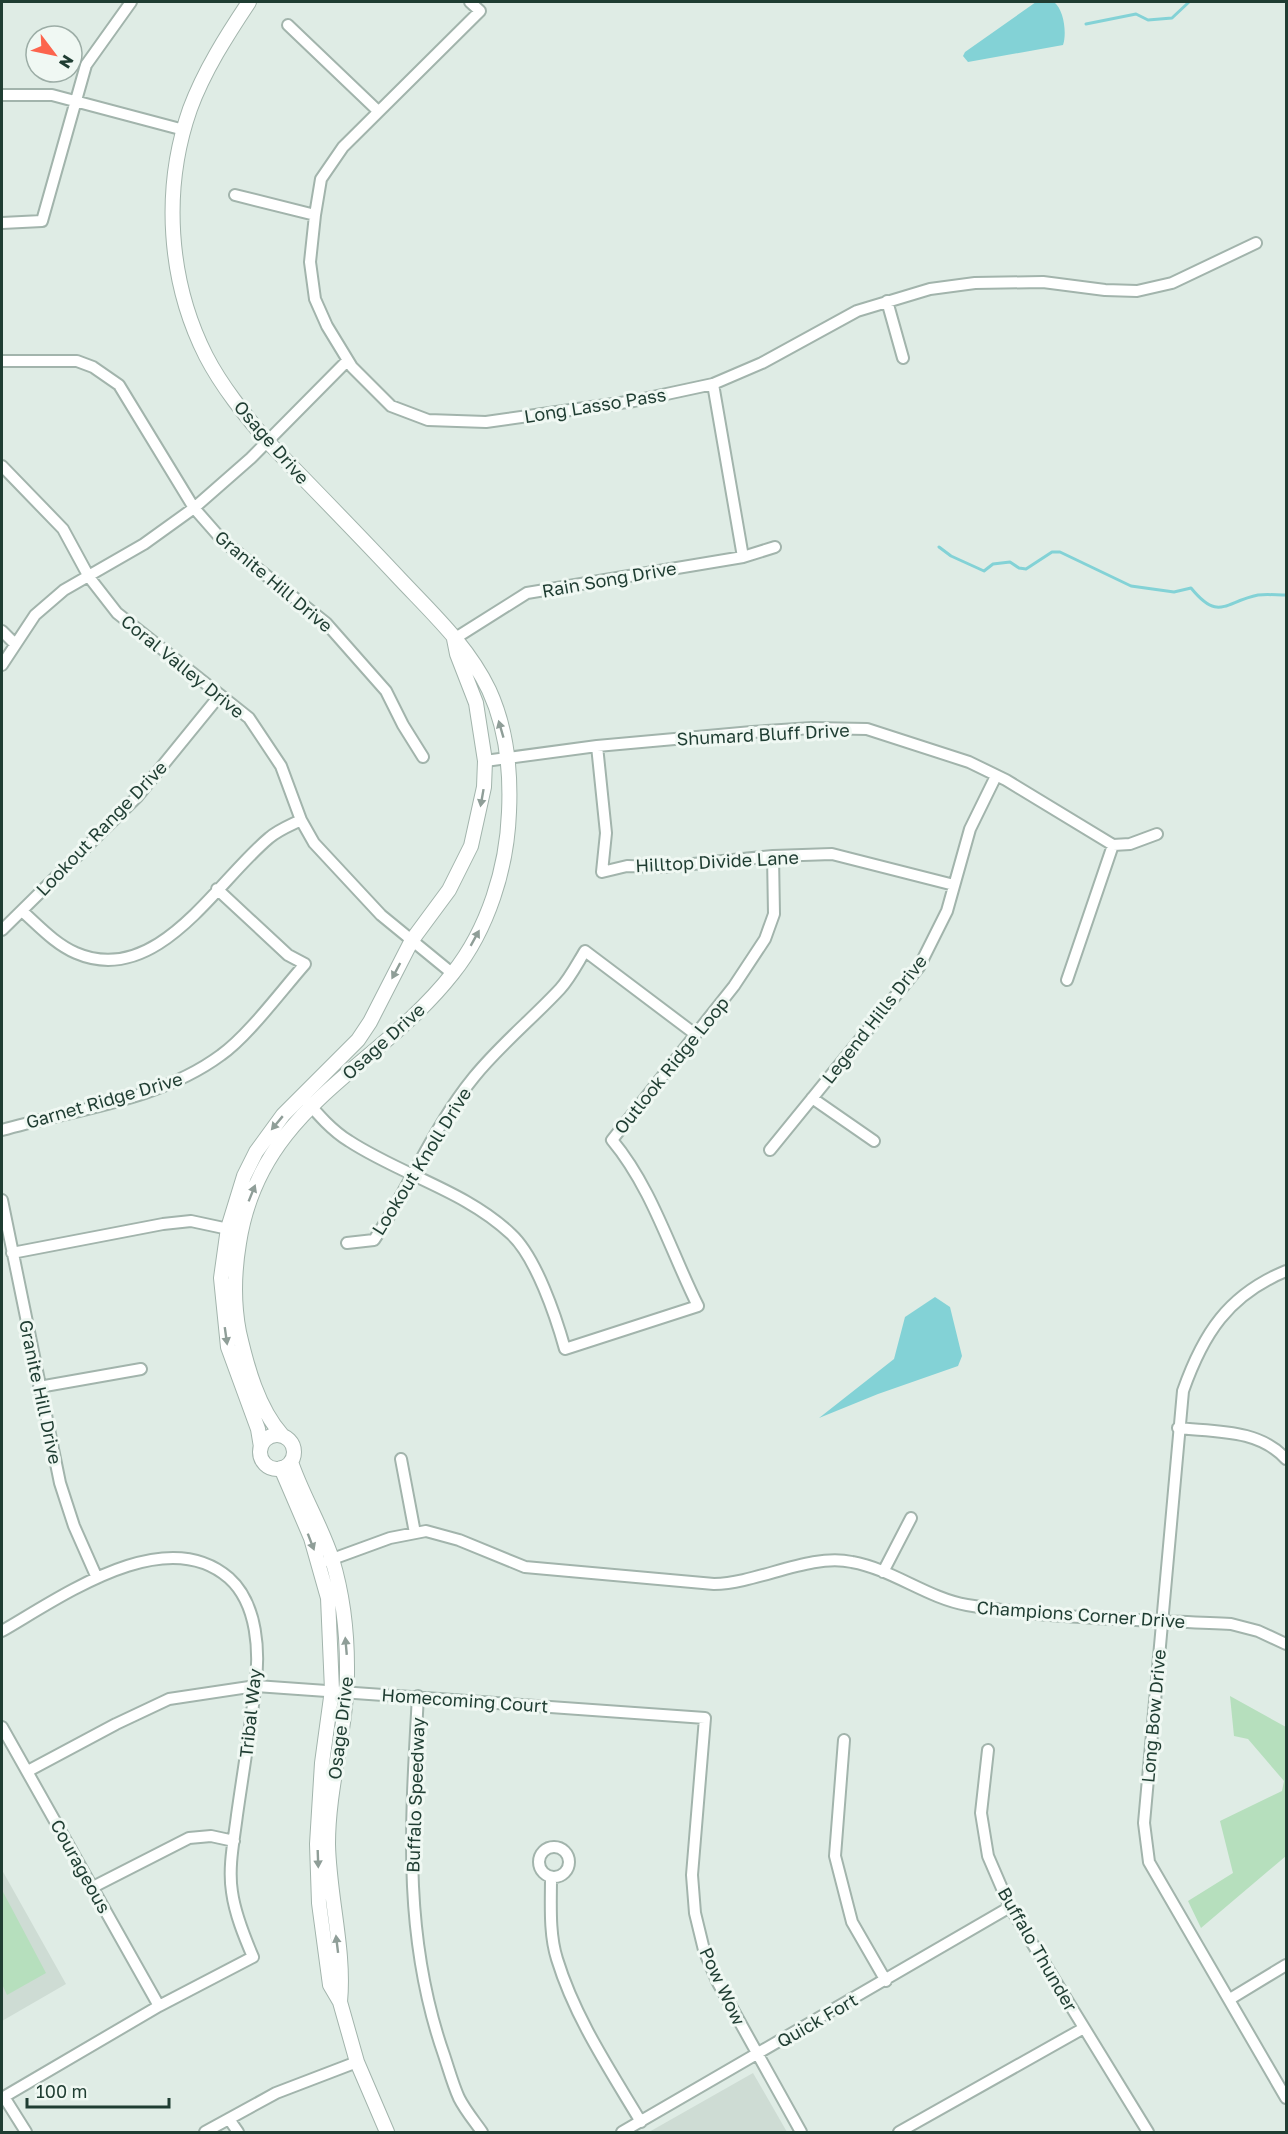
<svg xmlns="http://www.w3.org/2000/svg" width="1288" height="2134" font-family="'Golos Text',sans-serif">
  <rect width="100%" height="100%" fill="#dfece5"/>
  <path fill="#cedcd4" d="M 2,1870 L 66,1984 L 2,2021 Z
    M 753,2073 L 787,2132 L 649,2132 Z"/>
  <path fill="#b6dfbd" d="M 1230,1696 L 1286,1727 L 1286,1856 L 1201,1928 L 1188,1901 L 1233,1873 L 1220,1821 L 1282,1791 L 1284,1781 L 1248,1739 L 1234,1736 Z
    M 2,1890 L 46,1973 L 7,1995 L 2,1984 Z"/>
  <path fill="#83d2d6" d="M 1036,2 L 1054,2 C 1064,10 1067,33 1063,45 L 968,62 L 963,56 L 965,52 Z
    M 935,1297 L 950,1307 L 962,1356 L 958,1366 L 878,1394 L 819,1418 L 894,1359 L 905,1317 Z"/>
  <g fill="none" stroke-linecap="round" stroke-linejoin="round">
    <path stroke="#83d2d6" stroke-width="3" d="M 1086,24 L 1136,14 L 1148,20 L 1172,18 L 1189,2
      M 939,547 L 951,556 L 984,571 L 993,564 L 1010,562 L 1019,568 L 1026,569 L 1052,552 L 1060,552 L 1131,586 L 1174,592 L 1191,588 C 1219,622 1224,602 1258,595 C 1267,594 1277,595 1286,595"/>
    <defs>
      <path id="minor" d="M 470,2 L 480,11 L 343,147 L 321,179 L 315,215 L 310,262 L 315,299 L 327,326 L 352,367 L 391,406 L 428,420 L 486,422 L 634,401 L 713,384 L 762,363 L 857,311 L 930,289 L 975,283 L 1043,282 L 1105,290 L 1137,291 L 1172,283 L 1256,243
        M 288,25 L 377,110
        M 2,95 L 52,95 L 184,130
        M 235,195 L 315,215
        M 2,223 L 42,221 L 86,65 L 131,2
        M 887,301 L 903,358
        M 2,361 L 77,361 L 93,367 L 119,385 L 194,508 L 223,541 L 326,623 L 386,691 L 403,725 L 423,757
        M 713,384 L 743,557
        M 2,466 L 63,529 L 89,577 L 117,613 L 249,718 L 281,766 L 301,820 L 314,843 L 381,915 L 453,974
        M 2,631 L 14,643
        M 454,639 L 527,593 L 743,557 L 775,547
        M 2,665 L 35,615 L 64,590 L 144,544 L 194,508 L 251,458 L 347,361
        M 597,746 L 606,833 L 602,872 L 627,866 L 663,867 L 773,856 L 832,854 L 954,885
        M 485,761 L 597,746 L 752,732 L 812,728 L 867,729 L 969,762 L 1006,780 L 1113,845 L 1130,844 L 1157,834
        M 22,911 C 39,926 55,944 76,953 C 157,988 216,882 269,838 C 278,830 291,825 301,820
        M 2,930 L 137,797 L 220,695
        M 1067,980 L 1113,845
        M 303,1097 C 316,1112 331,1130 349,1141 C 401,1175 466,1191 511,1234 C 536,1257 556,1317 565,1349 L 698,1306 C 670,1250 652,1188 612,1140 L 734,986 L 765,939 L 774,914 L 773,856
        M 812,1098 L 874,1141
        M 2,1130 C 75,1109 159,1101 221,1055 C 248,1036 282,990 305,964 L 288,955 L 217,889
        M 770,1150 L 919,967 L 947,911 L 970,829 L 996,776
        M 2,1200 L 60,1483 L 74,1526 L 97,1578
        M 347,1243 L 374,1240 C 410,1187 433,1127 474,1077 C 500,1045 532,1019 560,989 C 570,978 577,964 585,951 L 695,1034
        M 12,1253 L 163,1224 L 191,1221 L 233,1230
        M 1286,1271 C 1228,1295 1203,1334 1183,1391 L 1144,1823 L 1149,1862 L 1286,2098
        M 39,1387 L 141,1369
        M 1178,1428 C 1216,1432 1259,1429 1286,1459
        M 401,1459 L 415,1533
        M 327,1561 L 390,1538 L 426,1531 L 459,1540 L 525,1567 L 714,1584 C 759,1583 809,1553 852,1562 C 892,1569 927,1598 967,1605 C 1051,1619 1145,1620 1231,1624 L 1258,1631 L 1286,1644
        M 883,1572 L 911,1518
        M 2,1631 C 61,1597 165,1522 229,1578 C 258,1604 260,1653 255,1689 C 250,1731 243,1773 237,1815 C 234,1840 228,1867 232,1892 C 235,1914 244,1936 253,1957 L 159,2006 L 2,2098
        M 418,1696 C 411,1821 402,1935 444,2055 C 449,2070 453,2085 459,2098 C 465,2110 475,2122 482,2132
        M 2,1727 L 159,2006
        M 844,1740 L 835,1856 L 852,1922 L 886,1981
        M 988,1750 L 981,1813 L 988,1856 L 1010,1907 L 1148,2132
        M 28,1771 L 116,1724 L 169,1699 L 256,1686 L 705,1718 L 692,1875 L 695,1913 L 704,1950 L 717,1981 L 801,2132
        M539 1862a15 15 0 1 1 30 0a15 15 0 1 1-30 0Z
        M 551,1877 C 551,1904 549,1934 557,1959 C 575,2018 610,2070 641,2122
        M 93,1887 L 189,1838 L 211,1836 L 234,1841
        M 1230,1999 L 1286,1965
        M 4,2097 L 26,2132
        M 229,2119 L 238,2132
        M 205,2132 L 276,2093 L 357,2062
        M 622,2132 L 1010,1907
        M 899,2132 L 1084,2028"/>
      <path id="tertiary" d="M 249,2 C 227,35 204,71 190,109 C 162,189 168,281 206,356 C 222,387 245,415 267,441 C 312,487 356,532 400,579 C 432,613 468,646 489,690 C 507,729 511,770 509,812 C 507,868 488,929 453,973 C 377,1070 260,1106 239,1243 C 234,1273 233,1301 239,1332 C 247,1367 258,1408 282,1435
        M260 1452a17 17 0 1 1 34 0a17 17 0 1 1-34 0Z
        M 261,1447 L 258,1429 L 228,1347 L 221,1278 L 228,1228 L 244,1176 L 256,1152 L 283,1115 L 358,1040 L 370,1022 L 412,940 L 449,890 L 471,846 L 484,787 L 485,761 L 476,703 L 457,654 L 454,639
        M 291,1462 C 302,1495 321,1525 332,1559 C 342,1592 347,1632 347,1667 C 348,1726 328,1784 328,1844 C 329,1897 345,1950 340,2002
        M 281,1468 L 311,1538 L 328,1598 L 332,1690 L 322,1763 L 317,1844 L 319,1903 L 330,1985 L 340,2002 L 357,2062 L 387,2132"/>
    </defs>
    <use href="#minor" stroke="#a2b4ac" stroke-width="14"/>
    <use href="#tertiary" stroke="#a2b4ac" stroke-width="16"/>
    <use href="#minor" stroke="#fff" stroke-width="10"/>
    <use href="#tertiary" stroke="#fff" stroke-width="14"/>
  </g>
  <defs><path id="oneway-solid" d="M-6-.8H1V-3.2L6.5 0L1 3.2V.8H-6Z" transform="scale(1.5)"/></defs>
  <g fill="#8f9e98">
    <use href="#oneway-solid" transform="translate(501 729) rotate(-106)"/>
    <use href="#oneway-solid" transform="translate(482 798) rotate(100)"/>
    <use href="#oneway-solid" transform="translate(475 938) rotate(-61)"/>
    <use href="#oneway-solid" transform="translate(396 971) rotate(118)"/>
    <use href="#oneway-solid" transform="translate(277 1123) rotate(130)"/>
    <use href="#oneway-solid" transform="translate(252 1193) rotate(-68)"/>
    <use href="#oneway-solid" transform="translate(226 1336) rotate(82)"/>
    <use href="#oneway-solid" transform="translate(311 1542) rotate(69)"/>
    <use href="#oneway-solid" transform="translate(346 1646) rotate(-95)"/>
    <use href="#oneway-solid" transform="translate(318 1859) rotate(88)"/>
    <use href="#oneway-solid" transform="translate(337 1944) rotate(-97)"/>
  </g>
  <g text-anchor="middle" dominant-baseline="central" stroke-width="6" stroke-linejoin="round" paint-order="stroke">
    <g font-size="18" fill="#1f3d32" stroke="#f0f8f3">
      <text transform="translate(595 405) rotate(-9)">Long Lasso Pass</text>
      <text transform="translate(272 442) rotate(49)">Osage Drive</text>
      <text transform="translate(609 579) rotate(-10)">Rain Song Drive</text>
      <text transform="translate(274 581) rotate(40)">Granite Hill Drive</text>
      <text transform="translate(183 666) rotate(39)">Coral Valley Drive</text>
      <text transform="translate(763 734) rotate(-3)">Shumard Bluff Drive</text>
      <text transform="translate(101 828) rotate(-46)">Lookout Range Drive</text>
      <text transform="translate(717 861) rotate(-3)">Hilltop Divide Lane</text>
      <text transform="translate(874 1019) rotate(-52)">Legend Hills Drive</text>
      <text transform="translate(383 1041) rotate(-42)">Osage Drive</text>
      <text transform="translate(671 1065) rotate(-51)">Outlook Ridge Loop</text>
      <text transform="translate(104 1100) rotate(-16)">Garnet Ridge Drive</text>
      <text transform="translate(421 1161) rotate(-58)">Lookout Knoll Drive</text>
      <text transform="translate(41 1392) rotate(78)">Granite Hill Drive</text>
      <text transform="translate(1081 1614) rotate(4)">Champions Corner Drive</text>
      <text transform="translate(465 1700) rotate(4)">Homecoming Court</text>
      <text transform="translate(250 1713) rotate(-84)">Tribal Way</text>
      <text transform="translate(1153 1716) rotate(-85)">Long Bow Drive</text>
      <text transform="translate(340 1728) rotate(-83)">Osage Drive</text>
      <text transform="translate(415 1795) rotate(-88)">Buffalo Speedway</text>
      <text transform="translate(81 1866) rotate(61)">Courageous</text>
      <text transform="translate(1038 1949) rotate(60)">Buffalo Thunder</text>
      <text transform="translate(723 1986) rotate(65)">Pow Wow</text>
      <text transform="translate(817 2020) rotate(-30)">Quick Fort</text>
    </g>
  </g>
  <rect width="1288" height="2134" fill="none" stroke="#1f3d32" stroke-width="6"/>
  <g transform="translate(54 54) rotate(122)"><circle r="28" fill="#f0f8f3" stroke="#9cada6" stroke-width="1.5"/>
  <path d="M0-4.5L10 22L0 15L-10 22Z" fill="#fc644d"/>
  <text y="-9" font-size="16" font-weight="bold" text-anchor="middle" fill="#1f3d32">N</text>
  </g>
  <path d="M27 2098v9h142v-9" fill="none" stroke="#1f3d32" stroke-width="3"/>
  <text x="36" y="2098" font-size="18" fill="#1f3d32" stroke="#f0f8f3" stroke-width="4.5" paint-order="stroke">100 m</text>
</svg>
